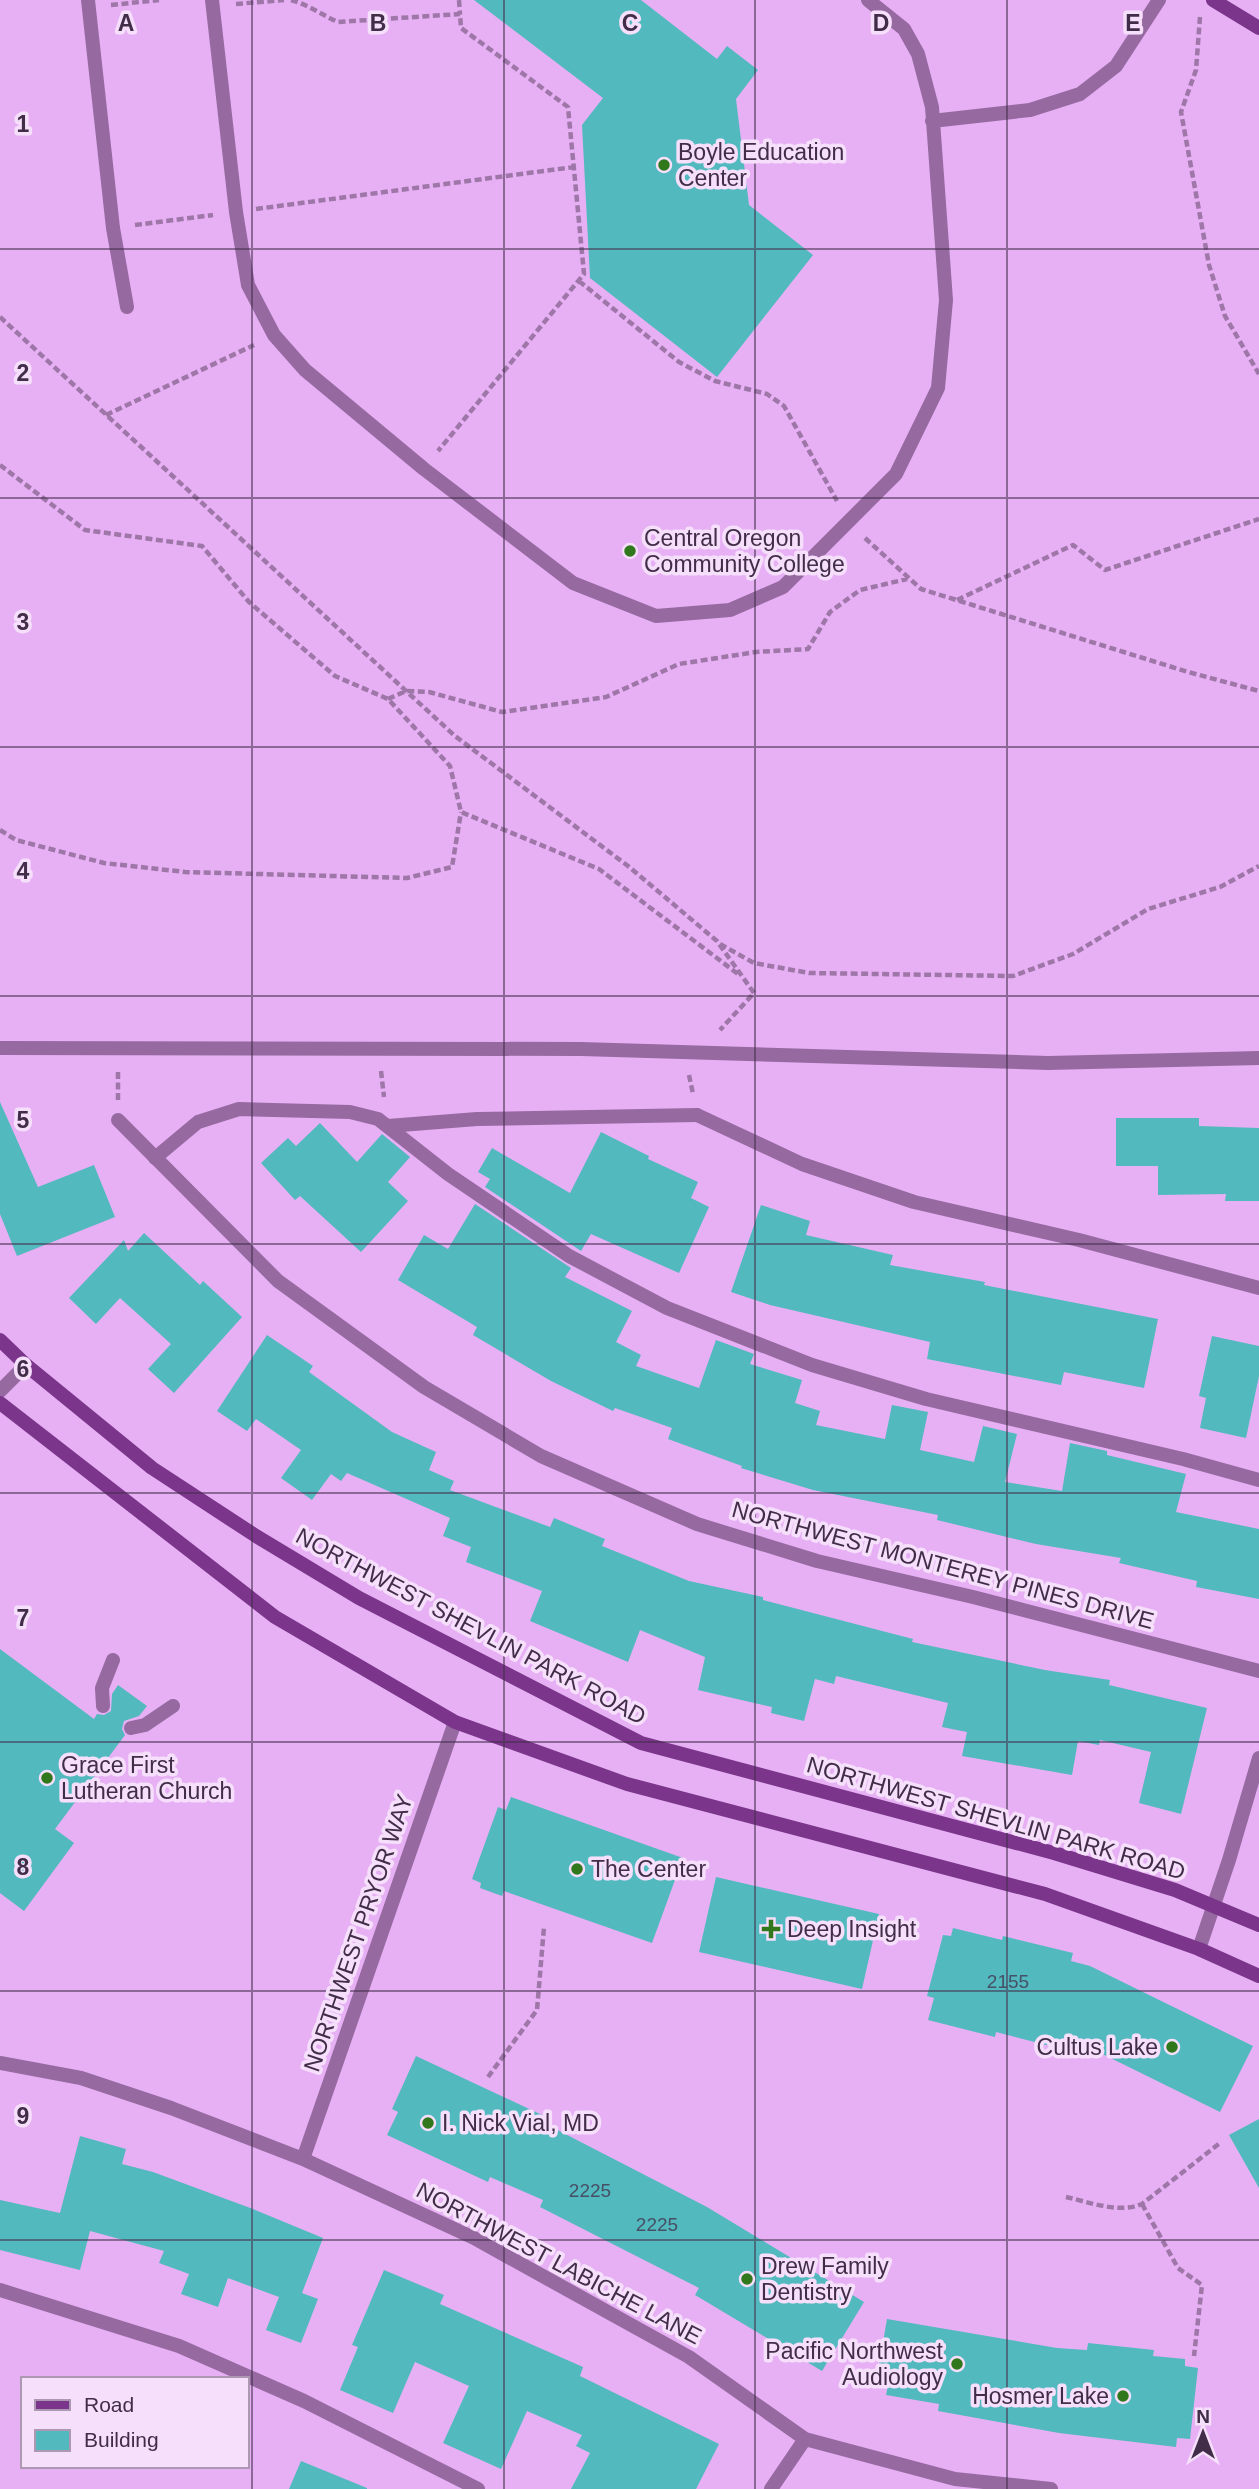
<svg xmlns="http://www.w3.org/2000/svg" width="1259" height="2489" font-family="Helvetica,sans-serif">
  <rect width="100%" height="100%" fill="#e7b0f4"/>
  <path fill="#52b9be" d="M 474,0 L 641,0 L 717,59 L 727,46 L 758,70 L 736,99 L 749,205 L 813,255 L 717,377 L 590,278 L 582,125 L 603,98 Z
    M 0,1102 L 38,1187 L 94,1165 L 115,1217 L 17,1256 L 0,1214 Z
    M 1116,1118 L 1199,1118 L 1199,1126 L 1259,1128 L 1259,1201 L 1225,1201 L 1226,1194 L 1158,1195 L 1158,1166 L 1116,1166 Z
    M 320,1123 L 357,1162 L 382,1134 L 410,1157 L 388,1182 L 408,1201 L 361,1252 L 300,1196 L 295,1200 L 261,1163 L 288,1138 L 296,1146 Z
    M 601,1132 L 649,1156 L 648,1159 L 698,1182 L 691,1198 L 709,1207 L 679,1273 L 591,1234 L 581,1251 L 485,1187 L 490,1179 L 478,1172 L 492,1148 L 570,1193 Z
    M 475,1204 L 571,1268 L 565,1277 L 632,1311 L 616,1342 L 641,1355 L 636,1366 L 699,1388 L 716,1340 L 754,1354 L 750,1364 L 802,1380 L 795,1403 L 820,1411 L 816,1425 L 885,1439 L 892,1405 L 928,1412 L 920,1450 L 974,1462 L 983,1426 L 1017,1434 L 1005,1482 L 1062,1491 L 1070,1443 L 1107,1451 L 1107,1455 L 1186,1474 L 1176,1512 L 1259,1529 L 1259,1599 L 1196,1587 L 1197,1581 L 1119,1563 L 1121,1558 L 1036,1544 L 937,1520 L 938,1515 L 813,1490 L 741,1468 L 742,1466 L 668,1439 L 672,1428 L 615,1408 L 613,1411 L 551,1381 L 473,1335 L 477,1327 L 398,1280 L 424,1235 L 448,1249 Z
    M 761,1205 L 810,1221 L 806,1235 L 893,1255 L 890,1265 L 985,1282 L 984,1285 L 1158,1319 L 1144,1388 L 1064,1372 L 1061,1385 L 927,1359 L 930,1342 L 770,1305 L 731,1292 Z
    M 144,1233 L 200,1285 L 203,1281 L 242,1317 L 174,1393 L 148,1369 L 171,1344 L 120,1298 L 96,1324 L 69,1298 L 124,1240 L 128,1251 Z
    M 267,1335 L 313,1366 L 309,1372 L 392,1432 L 436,1452 L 429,1470 L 454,1481 L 450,1490 L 550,1527 L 554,1518 L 605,1539 L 602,1546 L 689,1581 L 763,1597 L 763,1600 L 913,1639 L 912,1642 L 1045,1670 L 1110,1680 L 1109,1685 L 1207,1708 L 1181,1814 L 1139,1803 L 1151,1752 L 1100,1740 L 1099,1745 L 1078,1741 L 1072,1775 L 962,1756 L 967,1732 L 942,1727 L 948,1703 L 836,1676 L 834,1684 L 815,1679 L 804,1721 L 771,1713 L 772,1707 L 698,1690 L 705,1657 L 640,1630 L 628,1662 L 530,1621 L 542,1591 L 466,1562 L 471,1547 L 443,1536 L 450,1518 L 347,1473 L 341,1481 L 331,1474 L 312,1500 L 281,1478 L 301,1450 L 256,1419 L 247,1431 L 217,1411 Z
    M 1212,1336 L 1259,1346 L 1259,1376 L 1246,1438 L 1200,1428 L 1206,1398 L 1199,1396 Z
    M 0,1649 L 94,1719 L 97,1714 L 104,1715 L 111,1711 L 112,1694 L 118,1685 L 147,1706 L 139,1716 L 124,1721 L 122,1729 L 125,1735 L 55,1829 L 74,1843 L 24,1911 L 0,1893 Z
    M 511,1797 L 683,1858 L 652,1943 L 504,1891 L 502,1896 L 480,1888 L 481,1883 L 472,1879 L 498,1807 L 506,1810 Z
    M 716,1877 L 879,1914 L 862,1989 L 699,1952 Z
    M 953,1928 L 1002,1940 L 1003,1936 L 1073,1953 L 1071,1961 L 1090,1966 L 1253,2046 L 1220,2112 L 1070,2038 L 1066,2050 L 996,2032 L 995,2037 L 928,2020 L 934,1998 L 927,1996 L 943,1935 L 951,1936 Z
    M 416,2056 L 542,2115 L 540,2121 L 707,2207 L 864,2302 L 822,2371 L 695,2295 L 699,2288 L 540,2207 L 543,2200 L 490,2177 L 488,2182 L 387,2135 L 398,2112 L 392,2109 Z
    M 1259,2119 L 1259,2188 L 1229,2135 Z
    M 80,2136 L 126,2149 L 122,2164 L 153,2172 L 253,2209 L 323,2238 L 302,2293 L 318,2299 L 301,2343 L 266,2330 L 279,2297 L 228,2278 L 218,2307 L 181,2294 L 189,2274 L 159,2263 L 164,2251 L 90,2231 L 80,2270 L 0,2250 L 0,2200 L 60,2213 Z
    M 384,2270 L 444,2295 L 440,2304 L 583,2367 L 580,2376 L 719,2444 L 696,2489 L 571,2489 L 590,2453 L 576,2446 L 582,2435 L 527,2411 L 501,2469 L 443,2443 L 469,2386 L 415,2362 L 393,2413 L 340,2390 L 358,2347 L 352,2345 Z
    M 887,2319 L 1057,2348 L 1087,2350 L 1088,2343 L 1154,2350 L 1153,2356 L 1185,2359 L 1185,2366 L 1198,2368 L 1190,2439 L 1177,2438 L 1176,2447 L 1059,2433 L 938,2411 L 939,2404 L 886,2395 L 888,2385 L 876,2383 Z
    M 301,2461 L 367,2488 L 367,2489 L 289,2489 Z"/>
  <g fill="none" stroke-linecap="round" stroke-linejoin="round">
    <path stroke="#9e76a8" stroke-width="4.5" stroke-dasharray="7 3.5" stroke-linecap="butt" d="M 291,0 C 307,4 322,15 338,22 L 460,14 L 461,28 L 568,107 L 584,274 L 438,451
      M 459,0 L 460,14
      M 236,4 L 284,0
      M 111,5 L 159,0
      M 1200,17 L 1196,70 L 1181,112 L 1209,265 L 1225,316 L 1259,374
      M 256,209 L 574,167
      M 135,225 L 213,215
      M 579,281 L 679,362 L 715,381 L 767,394 L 784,406 L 837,501
      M 0,317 L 455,736 L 628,866 L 717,941 L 754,993 L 720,1030
      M 106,415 L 254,345
      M 0,465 L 85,530 L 202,546 L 249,602 L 335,676 L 388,699 L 450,766 L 461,812 L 599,869 L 738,974
      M 865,538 L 921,589 L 1188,672 L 1259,691
      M 957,600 L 1073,545 L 1105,570 L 1259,519
      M 388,699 L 406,691 L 429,692 L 502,712 L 606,697 L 679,664 L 756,652 L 808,649 L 830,612 L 860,590 L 907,579
      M 0,830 L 16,840 L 104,863 L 185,872 L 407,878 L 452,867 L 461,812
      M 720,944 L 754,963 L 809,973 L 1013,976 L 1073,954 L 1148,909 L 1220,887 L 1259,866
      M 381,1071 L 384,1097
      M 689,1075 L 693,1094
      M 118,1100 L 118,1070
      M 488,2077 L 537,2010 L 544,1927
      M 1066,2197 C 1089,2202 1119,2214 1142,2204 L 1220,2143
      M 1142,2204 L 1178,2268 L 1202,2285 L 1194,2356"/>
    <path stroke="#9669a1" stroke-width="14" d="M 88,0 L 113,228 L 127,307
      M 212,0 L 236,212 L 248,285 L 274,335 L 305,370 L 424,469 L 573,583 L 656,616 L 730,610 L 783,587 L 896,474 L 938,388 L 946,300 L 932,107 L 918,54 L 904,29 L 868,0
      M 932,121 L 1030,110 L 1080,94 L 1116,66 L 1159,0
      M 0,1048 L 581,1049 L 1048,1063 L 1259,1058
      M 388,1126 L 477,1119 L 697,1115
      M 155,1158 L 198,1122 L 239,1109 L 350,1112 L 378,1119 L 448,1174 L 569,1256 L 667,1308 L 812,1365 L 926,1399 L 1183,1459 L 1259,1480
      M 103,1706 L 102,1688 L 113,1660
      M 131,1728 L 145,1725 L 173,1706
      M 0,2290 L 179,2346 L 304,2401 L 478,2489"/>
    <path stroke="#9669a1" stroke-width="14" d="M 697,1115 L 802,1164 L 914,1202 L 1079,1240 L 1259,1288
      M 118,1120 L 278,1281 L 424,1387 L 541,1456 L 697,1524 L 817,1561 L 973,1597 L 1259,1671
      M 0,1391 L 26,1365
      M 1199,1949 L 1229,1860 L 1259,1758
      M 0,2063 L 81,2078 L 171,2108 L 303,2159 L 474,2238 L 689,2357 L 805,2439 L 955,2479 L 1051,2489
      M 303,2159 L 455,1722
      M 771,2489 L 805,2439"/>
    <path stroke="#7b368c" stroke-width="14" d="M 1213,0 L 1259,28
      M 0,1340 L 26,1365 L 152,1468 L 256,1536 L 359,1598 L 641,1743 L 1054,1853 L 1175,1890 L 1259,1925
      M 0,1403 L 275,1617 L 455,1722 L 627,1784 L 1045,1894 L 1199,1949 L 1259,1976"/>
  </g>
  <path fill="none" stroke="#422d48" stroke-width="2" stroke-opacity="0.55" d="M 252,0 L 252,2489M 504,0 L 504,2489M 755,0 L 755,2489M 1007,0 L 1007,2489M 0,249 L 1259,249M 0,498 L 1259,498M 0,747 L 1259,747M 0,996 L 1259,996M 0,1244 L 1259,1244M 0,1493 L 1259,1493M 0,1742 L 1259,1742M 0,1991 L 1259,1991M 0,2240 L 1259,2240"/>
  <g fill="#31781c" stroke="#f5dffb" stroke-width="2.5">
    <circle cx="664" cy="165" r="7"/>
    <circle cx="630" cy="551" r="7"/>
    <circle cx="47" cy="1778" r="7"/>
    <circle cx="577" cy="1869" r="7"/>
    <path d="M767.5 1918.5h7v7h7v7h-7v7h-7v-7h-7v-7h7z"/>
    <circle cx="1172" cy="2047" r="7"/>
    <circle cx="428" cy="2123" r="7"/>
    <circle cx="747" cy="2279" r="7"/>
    <circle cx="957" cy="2364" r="7"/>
    <circle cx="1123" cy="2396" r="7"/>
  </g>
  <g text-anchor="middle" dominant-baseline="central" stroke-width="7" stroke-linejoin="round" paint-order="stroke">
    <g font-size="19" fill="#465066">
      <text x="1008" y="1981">2155</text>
      <text x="590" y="2190">2225</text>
      <text x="657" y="2224">2225</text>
    </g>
    <g font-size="23" fill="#422d48" stroke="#f5dffb" text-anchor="start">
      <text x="678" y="152">Boyle Education<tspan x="678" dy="26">Center</tspan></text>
      <text x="644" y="538">Central Oregon<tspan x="644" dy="26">Community College</tspan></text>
      <text x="61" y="1765">Grace First<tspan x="61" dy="26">Lutheran Church</tspan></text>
      <text x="591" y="1869">The Center</text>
      <text x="787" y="1929">Deep Insight</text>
      <text x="1158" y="2047" text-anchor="end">Cultus Lake</text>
      <text x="442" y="2123">I. Nick Vial, MD</text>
      <text x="761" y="2266">Drew Family<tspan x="761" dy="26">Dentistry</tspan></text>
      <text x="943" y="2351" text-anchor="end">Pacific Northwest<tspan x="943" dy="26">Audiology</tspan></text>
      <text x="1109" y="2396" text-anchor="end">Hosmer Lake</text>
    </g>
    <g font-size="23" fill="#422d48" stroke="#f5dffb">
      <text transform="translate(943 1565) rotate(15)">NORTHWEST MONTEREY PINES DRIVE</text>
      <text transform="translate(471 1626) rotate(28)">NORTHWEST SHEVLIN PARK ROAD</text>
      <text transform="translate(996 1818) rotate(16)">NORTHWEST SHEVLIN PARK ROAD</text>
      <text transform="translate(358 1933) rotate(-71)">NORTHWEST PRYOR WAY</text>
      <text transform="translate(559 2263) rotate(28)">NORTHWEST LABICHE LANE</text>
    </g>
  </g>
  <g font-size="23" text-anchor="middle" font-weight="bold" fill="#422d48" stroke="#f5dffb" stroke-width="7" stroke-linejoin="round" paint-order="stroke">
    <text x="126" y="31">A</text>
    <text x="378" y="31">B</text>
    <text x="630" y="31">C</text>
    <text x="881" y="31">D</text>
    <text x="1133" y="31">E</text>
    <text x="23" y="132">1</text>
    <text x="23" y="381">2</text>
    <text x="23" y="630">3</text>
    <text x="23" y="879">4</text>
    <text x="23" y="1128">5</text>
    <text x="23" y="1377">6</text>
    <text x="23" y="1626">7</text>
    <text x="23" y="1875">8</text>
    <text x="23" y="2124">9</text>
  </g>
  <rect x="21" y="2377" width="228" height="91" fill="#f5dffb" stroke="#ad98b3" stroke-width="2"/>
  <rect x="35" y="2400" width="35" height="10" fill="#7b368c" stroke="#ad98b3" stroke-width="2"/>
  <text x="84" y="2412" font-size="21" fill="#422d48">Road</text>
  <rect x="35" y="2430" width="35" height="21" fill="#52b9be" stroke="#ad98b3" stroke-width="2"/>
  <text x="84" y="2447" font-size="21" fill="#422d48">Building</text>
  <g transform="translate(1203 2433)" stroke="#f5dffb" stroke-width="5" paint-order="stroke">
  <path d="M0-5L12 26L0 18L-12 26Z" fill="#422d48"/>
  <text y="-10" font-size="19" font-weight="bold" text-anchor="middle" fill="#422d48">N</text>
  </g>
</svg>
